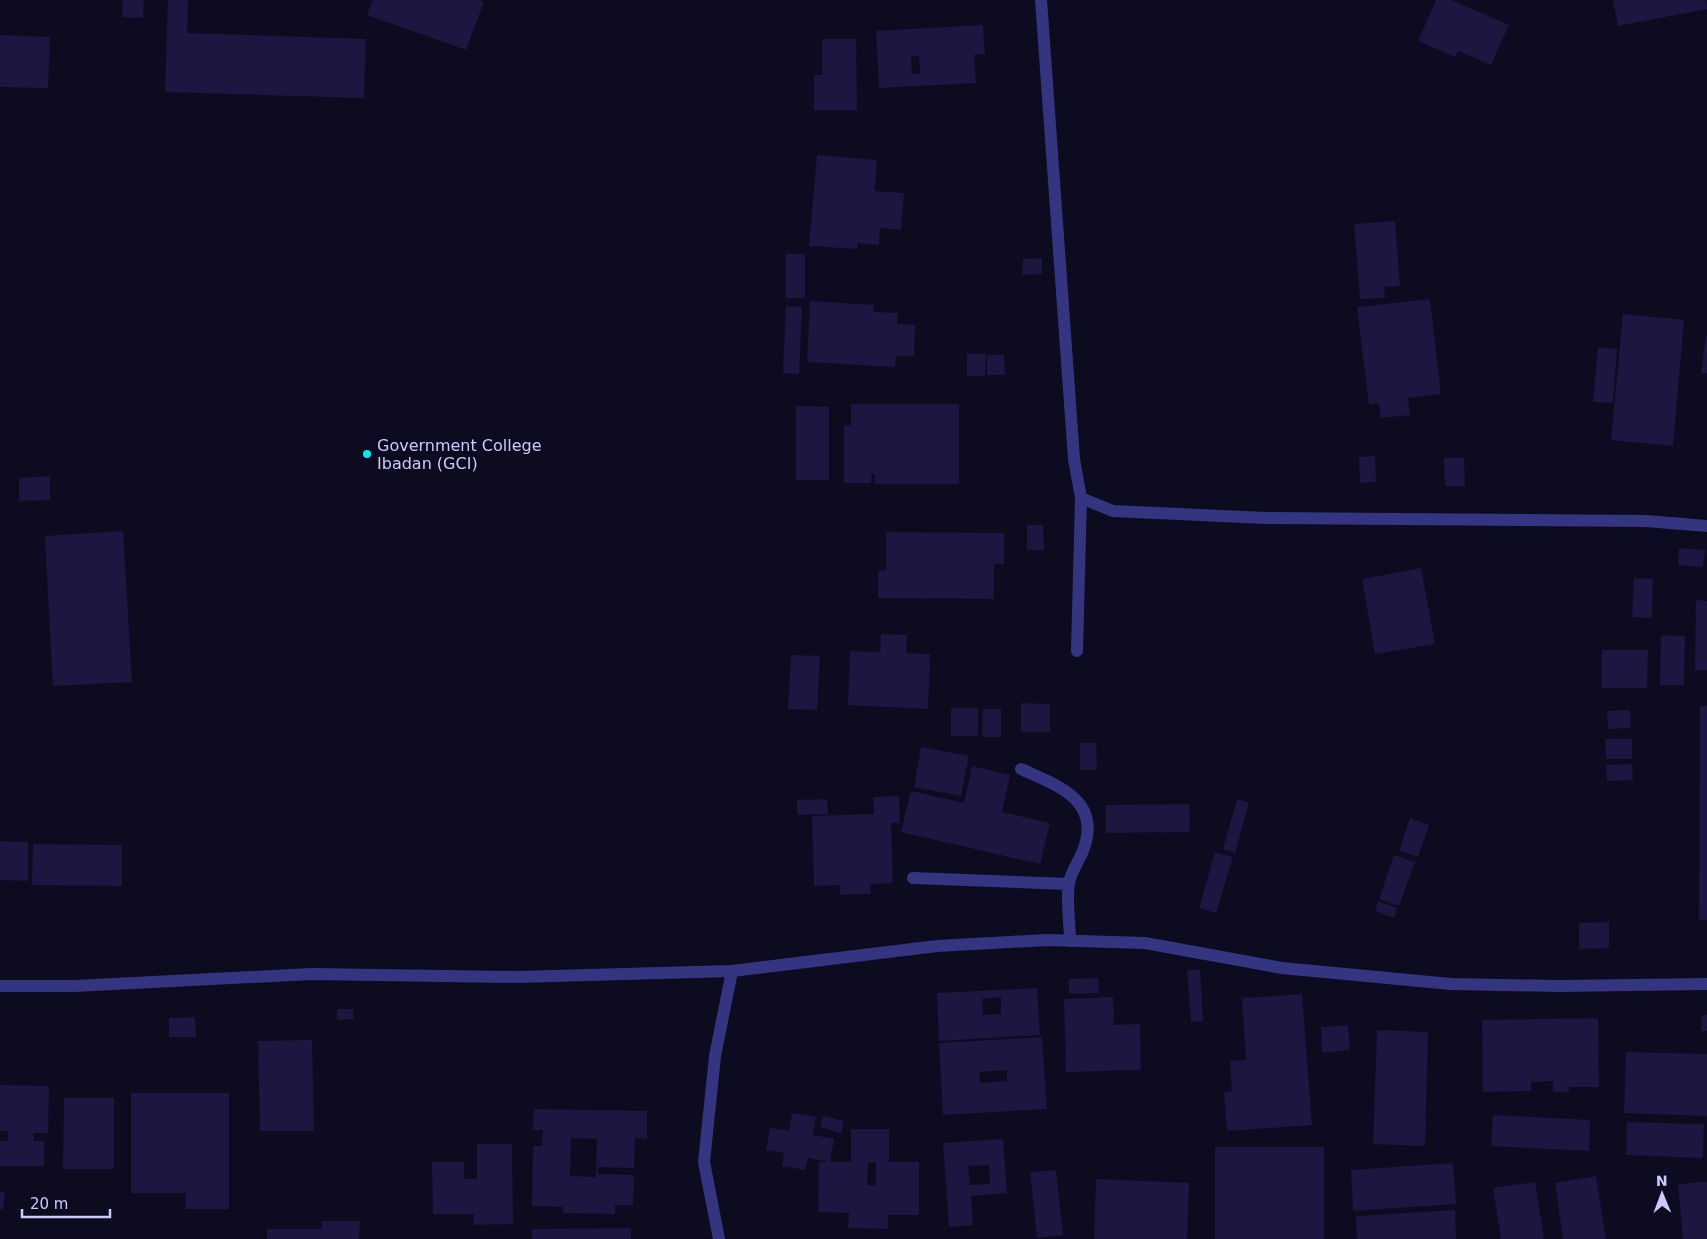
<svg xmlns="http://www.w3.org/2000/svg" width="1707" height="1239" font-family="'DejaVu Sans',sans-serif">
  <rect width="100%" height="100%" fill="#0d0b1f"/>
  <path fill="#1c1641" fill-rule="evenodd" d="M 123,0 L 144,0 L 143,18 L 122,17 Z
    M 168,0 L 188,0 L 187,33 L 366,39 L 364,98 L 165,92 Z
    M 373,0 L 478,0 L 484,2 L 466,50 L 367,15 Z
    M 1436,0 L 1451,0 L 1509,25 L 1491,65 L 1458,51 L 1455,57 L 1418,41 Z
    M 1613,0 L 1706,0 L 1707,9 L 1618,26 Z
    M 983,25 L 985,54 L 974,55 L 976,83 L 879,88 L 876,31 ZM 911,56 L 919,56 L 920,74 L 912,74 Z
    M 0,35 L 50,37 L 48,88 L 0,87 Z
    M 822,39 L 856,39 L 857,110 L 814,110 L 814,75 L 822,75 Z
    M 817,155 L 877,160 L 875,191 L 904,193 L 901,230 L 880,228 L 879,245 L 858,243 L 857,249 L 809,246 Z
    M 1395,221 L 1400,286 L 1384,287 L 1385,298 L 1360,299 L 1354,224 Z
    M 786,254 L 805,254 L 805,298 L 786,298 Z
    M 1042,258 L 1042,274 L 1022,275 L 1023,259 Z
    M 1430,299 L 1441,394 L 1408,398 L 1410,415 L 1381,418 L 1379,403 L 1369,404 L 1357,307 Z
    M 810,301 L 874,305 L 874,312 L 898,313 L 897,324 L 915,325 L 914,356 L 896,356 L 895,367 L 807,362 Z
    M 786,306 L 802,307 L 799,374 L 783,373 Z
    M 1623,314 L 1684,320 L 1673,446 L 1611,440 Z
    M 1706,336 L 1707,336 L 1707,373 L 1701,373 Z
    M 1598,347 L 1617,349 L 1613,403 L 1593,402 Z
    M 967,354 L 986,354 L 985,376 L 967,376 Z
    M 987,355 L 1004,355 L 1005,375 L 987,375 Z
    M 851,404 L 959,404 L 959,484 L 875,484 L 875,474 L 872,474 L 871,483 L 844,483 L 844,425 L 851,425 Z
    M 796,406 L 829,407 L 829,480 L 796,480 Z
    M 1375,456 L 1376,482 L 1360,483 L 1359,457 Z
    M 1444,458 L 1464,458 L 1465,486 L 1445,486 Z
    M 50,476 L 50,500 L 19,501 L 19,478 Z
    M 1027,525 L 1043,525 L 1044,550 L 1027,550 Z
    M 123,531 L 132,682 L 53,686 L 45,536 Z
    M 886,532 L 1004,533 L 1004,564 L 994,564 L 994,599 L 878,598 L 878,571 L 886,570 Z
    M 1679,548 L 1705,550 L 1703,567 L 1678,565 Z
    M 1421,568 L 1435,644 L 1375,654 L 1362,579 Z
    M 1634,578 L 1653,579 L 1652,618 L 1632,617 Z
    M 1696,600 L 1707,601 L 1707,670 L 1695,670 Z
    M 881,634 L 907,635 L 906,653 L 930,654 L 928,709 L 848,705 L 850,651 L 880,652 Z
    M 1661,635 L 1685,636 L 1684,685 L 1660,685 Z
    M 1602,650 L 1648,650 L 1647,688 L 1602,688 Z
    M 791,655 L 820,656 L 817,710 L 788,709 Z
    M 1021,703 L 1050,704 L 1050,732 L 1021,732 Z
    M 1700,706 L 1707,706 L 1707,920 L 1699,920 Z
    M 951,708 L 978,708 L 978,736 L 951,736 Z
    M 983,709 L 1001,709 L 1001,737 L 982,737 Z
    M 1630,710 L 1631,728 L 1608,729 L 1607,711 Z
    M 1605,739 L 1632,739 L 1632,759 L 1606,759 Z
    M 1080,743 L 1096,743 L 1097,770 L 1080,770 Z
    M 921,747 L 969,756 L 961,796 L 914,787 Z
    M 1632,764 L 1633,780 L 1607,781 L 1606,765 Z
    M 972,766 L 1010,775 L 1002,812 L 1050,823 L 1040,864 L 901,832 L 911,791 L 964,803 Z
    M 899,796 L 900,823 L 891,823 L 893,883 L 870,884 L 871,894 L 840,895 L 839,885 L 814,886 L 812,816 L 874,814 L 873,797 Z
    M 827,799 L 828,814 L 797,815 L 797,800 Z
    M 1237,799 L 1249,803 L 1235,853 L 1223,849 Z
    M 1189,804 L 1190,832 L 1106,833 L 1106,805 Z
    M 1410,818 L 1429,825 L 1418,857 L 1399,851 Z
    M 0,841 L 28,842 L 28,881 L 0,880 Z
    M 33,844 L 122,845 L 122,886 L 32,885 Z
    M 1215,852 L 1233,857 L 1216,913 L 1199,908 Z
    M 1394,855 L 1415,862 L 1399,906 L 1379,899 Z
    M 1378,901 L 1397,908 L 1394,918 L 1375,911 Z
    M 1609,922 L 1609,948 L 1579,949 L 1579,923 Z
    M 1200,969 L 1203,1021 L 1191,1022 L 1187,970 Z
    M 1098,978 L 1099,993 L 1069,994 L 1069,979 Z
    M 1037,988 L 1040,1035 L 939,1041 L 937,993 ZM 1001,997 L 1001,1014 L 983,1015 L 982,999 Z
    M 1302,994 L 1312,1125 L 1227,1131 L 1224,1092 L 1232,1091 L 1230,1061 L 1246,1060 L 1242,998 Z
    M 1113,997 L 1114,1025 L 1140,1024 L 1141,1070 L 1066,1072 L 1064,999 Z
    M 337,1009 L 353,1009 L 354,1019 L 337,1020 Z
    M 1702,1015 L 1707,1015 L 1707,1031 L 1701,1031 Z
    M 195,1017 L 196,1037 L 169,1037 L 169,1018 Z
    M 1598,1018 L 1599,1087 L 1569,1087 L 1569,1092 L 1553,1092 L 1553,1081 L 1531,1082 L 1531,1091 L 1483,1092 L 1482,1020 Z
    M 1348,1025 L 1350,1050 L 1322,1053 L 1321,1027 Z
    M 1377,1030 L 1428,1032 L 1425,1146 L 1373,1144 Z
    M 1042,1037 L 1047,1109 L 943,1115 L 939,1043 ZM 1007,1070 L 1007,1081 L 980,1083 L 979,1072 Z
    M 312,1040 L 314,1131 L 260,1131 L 258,1041 Z
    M 1626,1052 L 1707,1054 L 1707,1116 L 1624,1113 Z
    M 0,1085 L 49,1086 L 48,1133 L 33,1133 L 34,1141 L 44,1141 L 44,1166 L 0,1166 L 0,1141 L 8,1141 L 8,1131 L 0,1131 Z
    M 131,1093 L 229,1093 L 229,1209 L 186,1209 L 186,1193 L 131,1193 Z
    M 64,1098 L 114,1098 L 114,1169 L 63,1169 Z
    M 534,1109 L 647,1111 L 647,1139 L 635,1138 L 634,1168 L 598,1167 L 598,1174 L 634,1175 L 633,1205 L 615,1205 L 615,1214 L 563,1213 L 563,1207 L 532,1206 L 533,1146 L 542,1146 L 543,1130 L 533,1130 ZM 571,1138 L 597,1139 L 596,1177 L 570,1176 Z
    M 792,1113 L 816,1117 L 813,1135 L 834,1139 L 830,1162 L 808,1158 L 805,1170 L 782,1166 L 784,1153 L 766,1150 L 770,1128 L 789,1131 Z
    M 1493,1115 L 1590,1120 L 1589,1151 L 1491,1146 Z
    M 823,1116 L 844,1121 L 841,1133 L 820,1127 Z
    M 1627,1122 L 1704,1124 L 1703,1158 L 1626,1155 Z
    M 851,1129 L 889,1129 L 889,1162 L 919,1162 L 919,1215 L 888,1215 L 888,1229 L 848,1228 L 849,1213 L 818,1212 L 819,1162 L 851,1162 ZM 876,1162 L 876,1185 L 867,1185 L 868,1163 Z
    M 1003,1139 L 1007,1193 L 971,1196 L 973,1225 L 949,1227 L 943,1143 ZM 989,1165 L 990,1184 L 970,1185 L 968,1166 Z
    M 477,1144 L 512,1144 L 513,1224 L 474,1225 L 474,1214 L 433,1214 L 432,1162 L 464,1162 L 464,1179 L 477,1179 Z
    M 1215,1147 L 1324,1147 L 1324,1239 L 1215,1239 Z
    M 1453,1163 L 1456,1204 L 1353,1211 L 1351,1170 Z
    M 1056,1170 L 1063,1235 L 1037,1238 L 1030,1172 Z
    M 1596,1176 L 1606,1239 L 1563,1239 L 1555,1183 Z
    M 1096,1179 L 1189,1183 L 1187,1239 L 1094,1239 Z
    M 1535,1182 L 1544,1239 L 1501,1239 L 1493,1188 Z
    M 1707,1182 L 1707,1239 L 1683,1239 L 1678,1184 Z
    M 0,1192 L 5,1193 L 3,1209 L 0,1209 Z
    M 1455,1210 L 1456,1239 L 1357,1239 L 1356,1216 Z
    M 322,1221 L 360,1221 L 359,1239 L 267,1239 L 267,1229 L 322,1229 Z
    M 631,1228 L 631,1239 L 532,1239 L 532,1229 Z"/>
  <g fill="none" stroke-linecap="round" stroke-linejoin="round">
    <path stroke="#333581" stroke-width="12" d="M 1077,651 L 1081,498
      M 1021,769 C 1056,785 1101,799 1084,848 C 1080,860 1071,871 1069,883 C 1066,902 1070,922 1070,941
      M 913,878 L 1069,884"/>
    <path stroke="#333581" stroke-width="12" d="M 1041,0 L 1074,459 L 1081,498 L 1113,511 L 1266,518 L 1646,521 L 1707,526
      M 0,986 L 74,986 L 311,974 L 517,977 L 732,971 L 937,946 L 1047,940 L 1145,943 L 1282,968 L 1451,984 L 1558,986 L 1707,984
      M 719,1239 L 704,1162 L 715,1056 L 732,971"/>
  </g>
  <circle fill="#00ecf4" stroke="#0d0b1f" stroke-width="2" cx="367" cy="454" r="5"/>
  <g text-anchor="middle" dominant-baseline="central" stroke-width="4" stroke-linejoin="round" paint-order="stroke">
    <g font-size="16" fill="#ccc9ff" stroke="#0d0b1f" text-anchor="start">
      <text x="377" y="445">Government College<tspan x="377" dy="18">Ibadan (GCI)</tspan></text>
    </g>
  </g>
  <g transform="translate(1662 1194) rotate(359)" stroke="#0d0b1f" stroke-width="4" paint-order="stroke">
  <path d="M0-4L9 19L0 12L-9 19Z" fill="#ccc9ff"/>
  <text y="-8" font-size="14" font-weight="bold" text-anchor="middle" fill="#ccc9ff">N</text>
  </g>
  <path d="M22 1209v8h88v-8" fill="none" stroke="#ccc9ff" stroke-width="2.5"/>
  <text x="30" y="1209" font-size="15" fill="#ccc9ff" stroke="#0d0b1f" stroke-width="4" paint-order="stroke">20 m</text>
</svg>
